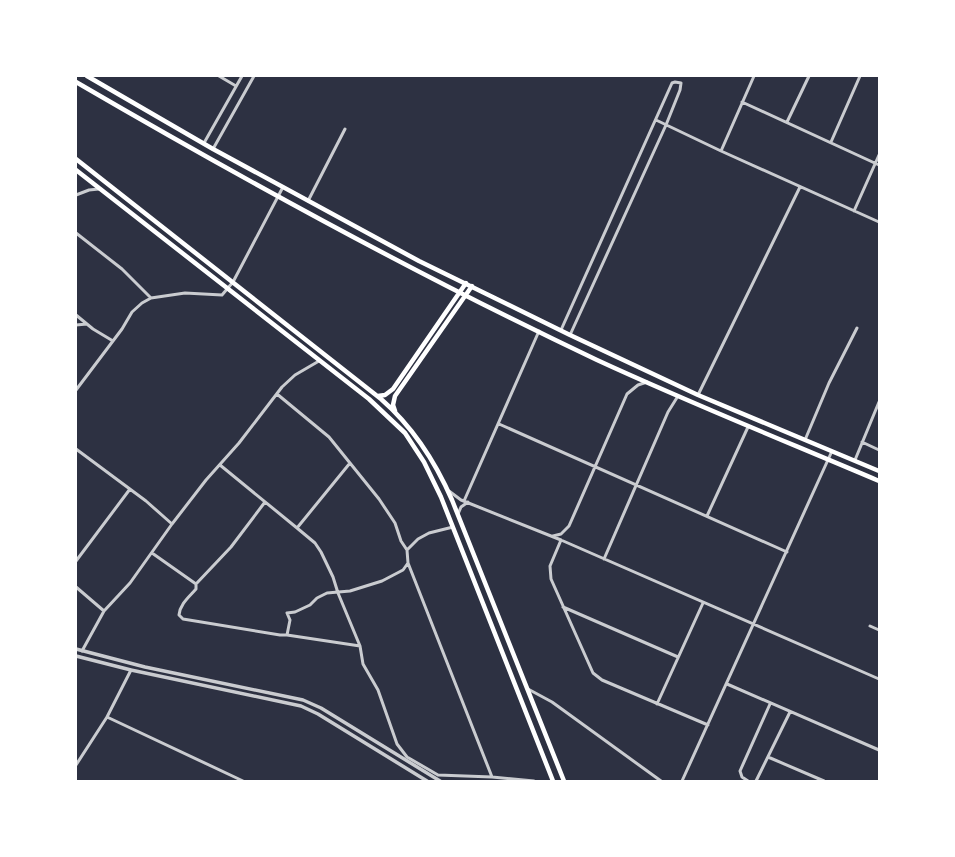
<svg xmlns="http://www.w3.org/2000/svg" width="955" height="857" font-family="Manrope,sans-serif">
  <rect width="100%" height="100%" fill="#2d3142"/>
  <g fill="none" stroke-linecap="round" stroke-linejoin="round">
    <path stroke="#caccd0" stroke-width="3" d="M 219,76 L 236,86
      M 742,102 L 879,165
      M 656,120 L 721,151 L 879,222
      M 787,122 L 809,76
      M 831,142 L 860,76
      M 204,143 L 242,76
      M 213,149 L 254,76
      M 721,151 L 754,76
      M 76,195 L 89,190 L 99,189
      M 308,201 L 345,129
      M 854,211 L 879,155
      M 76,233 L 122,269 L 151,298
      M 76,315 L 93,329 L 113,341
      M 76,325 L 87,324
      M 561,330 L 672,83 L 675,82 L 681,83 L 680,90 L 666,125 L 570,335
      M 76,390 L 122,329 L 132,312 L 142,303 L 151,298 L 185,293 L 222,295 L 233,282 L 283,187
      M 277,394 L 329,437 L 379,499 L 395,523 L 401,541 L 407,550 L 418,539 L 429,533 L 453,527
      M 698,395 L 800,187
      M 499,424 L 787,552
      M 805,440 L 829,383 L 857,328
      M 862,442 L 879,450
      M 76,449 L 146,501 L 172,524
      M 855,460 L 879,402
      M 350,463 L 297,528 L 315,543 L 321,552 L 333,577 L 338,593 L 360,646 L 363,664 L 378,690 L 397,744 L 407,757 L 438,775 L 492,777 L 534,781
      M 220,465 L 297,528
      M 449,491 L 461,500 L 561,540 L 879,679
      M 464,501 L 539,331
      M 458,514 L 461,507 L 468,502
      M 707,516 L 748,427
      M 553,536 L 561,534 L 569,526 L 627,394 L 638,385 L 647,382
      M 561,540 L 550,566 L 551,579 L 593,673 L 602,680 L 708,725
      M 152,553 L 196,584 L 196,589 C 189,597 180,604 179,615 L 183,619 L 280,635 L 287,635 L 290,620 L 287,613 L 295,612 L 310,605 L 317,598 L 327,593 L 350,591 L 382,581 L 403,570 L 408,563 L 407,550
      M 604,559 L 668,412 L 678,396
      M 76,561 L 130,489
      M 408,563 L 492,777
      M 196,584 L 231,547 L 265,502
      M 76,587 L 104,611 L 130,583 L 172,524 L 206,480 L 239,443 L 282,387 L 295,375 L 319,361
      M 563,607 L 678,657
      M 870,626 L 879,630
      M 287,635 L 360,646
      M 82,651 L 104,611
      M 727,684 L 879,750
      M 528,689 L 552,702 L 661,781
      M 657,704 L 703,603
      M 107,717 L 243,781
      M 768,757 L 824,781
      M 76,765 L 107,717 L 131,670
      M 682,781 L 832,451
      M 748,781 L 742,777 L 740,771 L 770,704
      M 756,781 L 790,712"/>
    <path stroke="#caccd0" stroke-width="3.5" d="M 76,649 L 145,667 L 303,700 L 321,708 L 440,781
      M 76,656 L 131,670 L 301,706 L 318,714 L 427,781"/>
    <path stroke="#fff" stroke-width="4.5" d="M 87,76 L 213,149 L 419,261 L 570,335 L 698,395 L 879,471
      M 76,82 C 246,181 419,276 597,360 C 690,403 785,441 879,481
      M 76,159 L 381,399 C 413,427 435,461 452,500 L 564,781
      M 76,170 L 369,399 L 405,433 L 424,462 L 441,497 L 553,781
      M 378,396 L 385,395 L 393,389 L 466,283
      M 395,411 L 393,405 L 395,396 L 472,286"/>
  </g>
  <rect width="955" height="857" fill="none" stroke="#ffffff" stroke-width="154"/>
</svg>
